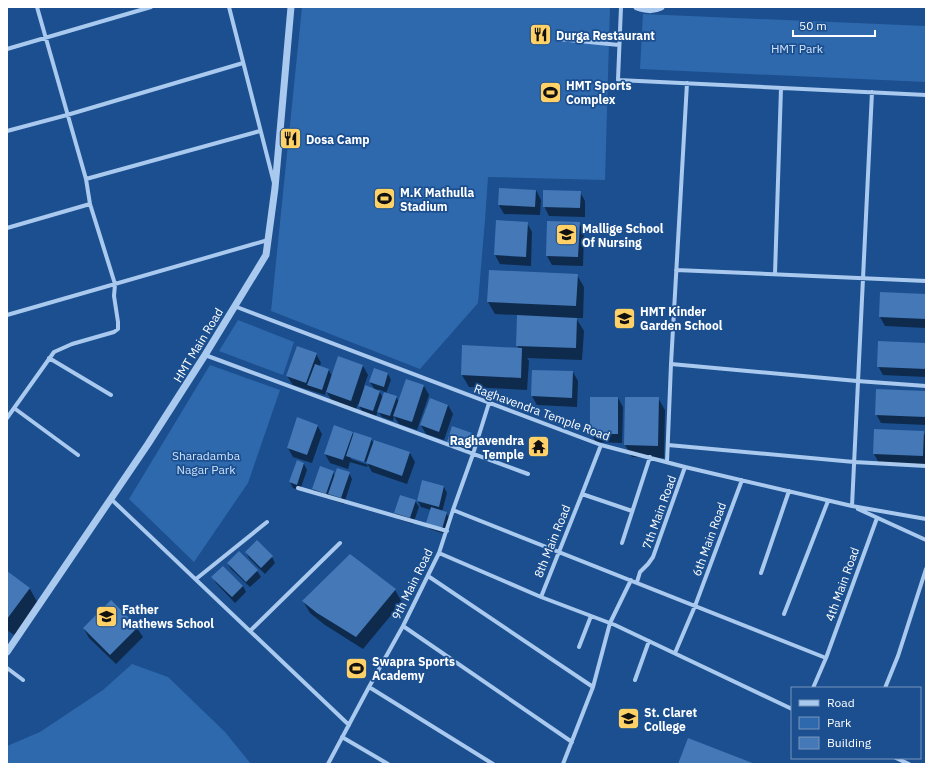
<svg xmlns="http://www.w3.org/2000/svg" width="933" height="771" font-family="'IBM Plex Sans',sans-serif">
  <rect width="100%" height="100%" fill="#1b4f8f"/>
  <path fill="#2e69ad" d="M 302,7 L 610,7 L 605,180 L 488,177 L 485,220 L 478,303 L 420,369 L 271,311 Z
    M 643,14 L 926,26 L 926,82 L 640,69 Z
    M 238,320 L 294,342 L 283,375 L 219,351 Z
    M 210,365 L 280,390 L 248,483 L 194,562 L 129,499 Z
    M 132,664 L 168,677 L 225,732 L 251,764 L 7,764 L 7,746 L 40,732 L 103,690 Z"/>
  <path fill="#0007" fill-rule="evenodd" d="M 536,190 L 541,200 L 540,215 L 504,214 L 499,205 Z
    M 580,192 L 585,201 L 585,217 L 549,216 L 544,206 Z
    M 497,221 L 527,223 L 532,232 L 531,266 L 500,264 L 495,255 Z
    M 579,223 L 584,232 L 583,266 L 552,265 L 547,256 Z
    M 577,275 L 584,287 L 583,318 L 576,318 L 584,331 L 582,360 L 527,358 L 529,361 L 527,390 L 469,387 L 462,375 L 519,349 L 517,345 L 518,315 L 495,314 L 488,302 Z
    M 926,295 L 926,328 L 885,326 L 880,317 Z
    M 926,344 L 926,377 L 883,375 L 878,366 Z
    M 316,354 L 321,363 L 320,366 L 328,369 L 332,376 L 363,366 L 368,375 L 364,386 L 375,390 L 370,382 L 388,374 L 391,380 L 386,393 L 396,397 L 399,402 L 424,386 L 429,395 L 417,430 L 399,424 L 394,416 L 393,421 L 382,417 L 378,411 L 376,416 L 362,411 L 358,404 L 356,409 L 332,401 L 326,391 L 325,395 L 293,385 L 287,376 ZM 378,389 L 385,392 L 383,398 Z
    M 533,371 L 573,372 L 578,381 L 577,407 L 537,405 L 532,396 Z
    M 925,392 L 926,394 L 926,425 L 881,423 L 876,414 Z
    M 618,398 L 623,407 L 622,443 L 596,442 L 591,433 Z
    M 658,398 L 665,410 L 664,458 L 632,457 L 625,445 Z
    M 448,405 L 453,414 L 444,440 L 426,434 L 421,425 Z
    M 317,425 L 322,434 L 312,463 L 293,457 L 288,448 Z
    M 923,432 L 926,437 L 926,465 L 879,463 L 874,454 Z
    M 352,433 L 354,436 L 371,439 L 374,444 L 375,441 L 410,453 L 415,462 L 407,484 L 372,472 L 368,465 L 369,463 L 351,457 L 351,459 L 368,465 L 367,467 L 350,462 L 348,469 L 330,463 L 325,454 Z
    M 472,434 L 475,440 L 470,454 L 451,447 L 448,441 Z
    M 297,461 L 304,464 L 307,470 L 300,490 L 293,488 L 290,482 Z
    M 333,472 L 335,476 L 349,473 L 352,479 L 344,504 L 332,500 L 330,496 L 329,499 L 316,495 L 313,489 Z
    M 423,481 L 444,487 L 447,493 L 442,512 L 446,513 L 450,519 L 445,534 L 430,529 L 427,523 L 431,510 L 421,507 L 418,501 Z
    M 415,501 L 419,507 L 413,524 L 398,519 L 395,513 Z
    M 257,542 L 272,557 L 275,563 L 265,574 L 249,558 L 246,552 Z
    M 239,553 L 257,571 L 261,577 L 250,587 L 231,569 L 228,564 Z
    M 7,572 L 30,589 L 40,607 L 17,637 L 7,630 Z
    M 213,577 L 243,586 L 246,592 L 235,603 L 216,583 Z
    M 395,590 L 402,602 L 363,649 L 325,625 L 310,613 L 303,601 Z
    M 137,628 L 143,637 L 116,664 L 89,638 L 84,629 Z"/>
  <path fill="#4478b7" d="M 499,188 L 536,190 L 535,207 L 498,205 Z
    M 543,190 L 581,191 L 580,208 L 543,207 Z
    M 496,220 L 528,222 L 526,257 L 494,255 Z
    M 547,221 L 580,222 L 578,257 L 546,256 Z
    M 489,270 L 578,274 L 576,306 L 487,302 Z
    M 880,292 L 926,294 L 926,319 L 879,317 Z
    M 517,315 L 577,318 L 576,348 L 516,346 Z
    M 878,341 L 926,343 L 926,369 L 877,367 Z
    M 462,345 L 522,348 L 521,378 L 461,375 Z
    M 297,346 L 317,353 L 306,383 L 286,376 Z
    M 338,356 L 363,365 L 351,401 L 326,392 Z
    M 315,364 L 329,369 L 322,390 L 307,385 Z
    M 374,368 L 388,373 L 384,387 L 369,382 Z
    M 532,370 L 573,371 L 572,398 L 531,396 Z
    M 406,379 L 424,385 L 412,422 L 393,416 Z
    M 365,385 L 380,391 L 373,411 L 358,406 Z
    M 876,389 L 926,391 L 925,417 L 875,415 Z
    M 384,392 L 397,396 L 390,416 L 377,412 Z
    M 590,397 L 618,397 L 618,434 L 590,434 Z
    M 625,397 L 659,397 L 658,446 L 624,445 Z
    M 430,398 L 448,405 L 439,432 L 420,425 Z
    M 297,417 L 318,425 L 307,455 L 287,448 Z
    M 334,425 L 353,432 L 343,460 L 324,454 Z
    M 452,426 L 472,433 L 467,448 L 447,442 Z
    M 874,429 L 924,431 L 923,456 L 873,454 Z
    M 354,432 L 372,438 L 364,462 L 346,456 Z
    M 374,440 L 410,452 L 402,476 L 366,463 Z
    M 297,460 L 304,463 L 297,485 L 289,482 Z
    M 320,466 L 334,471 L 326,494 L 312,489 Z
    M 337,468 L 350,472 L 341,498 L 328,494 Z
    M 422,480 L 444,486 L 439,507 L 417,501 Z
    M 400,495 L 416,500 L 410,518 L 394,513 Z
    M 431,507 L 447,512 L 442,529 L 426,523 Z
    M 257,540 L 273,556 L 261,568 L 245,552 Z
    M 239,551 L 258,570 L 246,582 L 227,563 Z
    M 350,554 L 396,589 L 356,637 L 317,613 L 302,601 Z
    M 223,566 L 243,586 L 232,597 L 211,577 Z
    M 7,571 L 30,588 L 7,619 Z
    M 111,600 L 138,627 L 110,655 L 83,628 Z
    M 688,738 L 755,764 L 678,764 Z"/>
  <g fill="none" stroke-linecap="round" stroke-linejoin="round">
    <path stroke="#a9c9ee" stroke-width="4" d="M 229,7 L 274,183
      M 621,7 L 618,80 L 926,95
      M 559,39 L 619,45
      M 7,49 L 151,7
      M 7,131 L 67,115 L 243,63
      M 86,179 L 260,131
      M 7,228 L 90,204
      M 676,270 L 926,281
      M 775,274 L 781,88
      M 234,306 L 601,445 L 685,467 L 852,506 L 926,519
      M 7,315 L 268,240
      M 205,355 L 528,474
      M 49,358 L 111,395
      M 671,364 L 857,381 L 926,386
      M 14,408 L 78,455
      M 7,418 L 54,352 L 72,344 L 114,332 L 118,329 L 118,322 L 114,296 L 115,284 L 90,204 L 86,179 L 37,7
      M 668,445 L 854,462 L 926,466
      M 667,462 L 671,364 L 687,83
      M 298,488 L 447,531
      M 582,494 L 632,511
      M 111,499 L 349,725
      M 852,506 L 872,92
      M 858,509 L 926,540
      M 453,510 L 826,658
      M 622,543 L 650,457
      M 439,553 L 541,597 L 615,625 L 792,709
      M 761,573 L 789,491
      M 428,576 L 593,687
      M 196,579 L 267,522
      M 637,582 L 640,572 L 648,564 L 653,557 L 685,467
      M 541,597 L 582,494 L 601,445
      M 784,614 L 828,501
      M 403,626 L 572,742
      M 250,631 L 340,543
      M 579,647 L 591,616
      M 675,653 L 695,606 L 742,480
      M 7,668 L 23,680
      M 635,680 L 649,641
      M 369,687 L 493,764
      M 813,688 L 826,658 L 877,518
      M 885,688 L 898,656 L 926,569
      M 342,737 L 388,764
      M 896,758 L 909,764
      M 328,764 L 369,687 L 403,626 L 439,553 L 453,510 L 473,454 L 489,403
      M 563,764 L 593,687 L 610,623 L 631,580"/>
    <path stroke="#a9c9ee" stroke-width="7" d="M 637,7 C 646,10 652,11 661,7
      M 7,652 L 148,444 L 205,355 L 266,255 L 275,188 L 291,7"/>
  </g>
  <defs>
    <symbol id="restaurant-square" viewBox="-11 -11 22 22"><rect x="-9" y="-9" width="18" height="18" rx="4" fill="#ffd166" stroke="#1b4f8f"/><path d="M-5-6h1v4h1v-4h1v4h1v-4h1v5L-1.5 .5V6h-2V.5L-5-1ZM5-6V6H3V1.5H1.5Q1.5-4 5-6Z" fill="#111"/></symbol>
    <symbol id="stadium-square" viewBox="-11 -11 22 22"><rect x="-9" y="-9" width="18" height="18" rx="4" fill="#ffd166" stroke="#1b4f8f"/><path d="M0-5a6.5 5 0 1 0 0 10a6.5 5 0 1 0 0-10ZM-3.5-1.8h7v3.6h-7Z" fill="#111"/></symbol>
    <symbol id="school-square" viewBox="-11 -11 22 22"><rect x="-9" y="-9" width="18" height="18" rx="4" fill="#ffd166" stroke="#1b4f8f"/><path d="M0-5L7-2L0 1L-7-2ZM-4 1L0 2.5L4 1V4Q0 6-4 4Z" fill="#111"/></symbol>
    <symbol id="temple-square" viewBox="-11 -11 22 22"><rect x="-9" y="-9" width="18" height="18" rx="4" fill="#ffd166" stroke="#1b4f8f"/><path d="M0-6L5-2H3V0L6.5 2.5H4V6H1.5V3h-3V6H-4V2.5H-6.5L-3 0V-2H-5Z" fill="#111"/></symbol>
    <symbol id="university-square" viewBox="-11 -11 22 22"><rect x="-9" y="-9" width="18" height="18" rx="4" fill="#ffd166" stroke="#1b4f8f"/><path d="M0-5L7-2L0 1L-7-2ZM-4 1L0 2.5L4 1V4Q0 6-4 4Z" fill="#111"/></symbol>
  </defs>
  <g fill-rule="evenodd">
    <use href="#restaurant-square" x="528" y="22" width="25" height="25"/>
    <use href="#stadium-square" x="538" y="80" width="25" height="25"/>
    <use href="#restaurant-square" x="278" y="126" width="25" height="25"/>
    <use href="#stadium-square" x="372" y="186" width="25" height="25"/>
    <use href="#school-square" x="554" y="222" width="25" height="25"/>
    <use href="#school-square" x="612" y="306" width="25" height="25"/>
    <use href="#temple-square" x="526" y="434" width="25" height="25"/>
    <use href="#school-square" x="94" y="604" width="25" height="25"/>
    <use href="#stadium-square" x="344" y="656" width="25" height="25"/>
    <use href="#university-square" x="616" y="706" width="25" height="25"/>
  </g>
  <g text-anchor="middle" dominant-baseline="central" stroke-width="3.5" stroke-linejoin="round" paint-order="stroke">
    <g font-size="12" font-weight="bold" fill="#fff" stroke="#1b4f8f" text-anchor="start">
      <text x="556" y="35">Durga Restaurant</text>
      <text x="566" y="85">HMT Sports<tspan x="566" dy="14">Complex</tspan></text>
      <text x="306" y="139">Dosa Camp</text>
      <text x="400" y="192">M.K Mathulla<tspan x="400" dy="14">Stadium</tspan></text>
      <text x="582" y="228">Mallige School<tspan x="582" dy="14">Of Nursing</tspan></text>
      <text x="640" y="311">HMT Kinder<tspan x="640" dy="14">Garden School</tspan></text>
      <text x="524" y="440" text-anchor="end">Raghavendra<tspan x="524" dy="14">Temple</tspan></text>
      <text x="122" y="609">Father<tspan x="122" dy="14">Mathews School</tspan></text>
      <text x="372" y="661">Swapra Sports<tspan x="372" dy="14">Academy</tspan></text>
      <text x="644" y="712">St. Claret<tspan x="644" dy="14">College</tspan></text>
    </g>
    <g font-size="12" fill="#cfe3fa" stroke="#1b4f8f">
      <text x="797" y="48">HMT Park</text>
      <text x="206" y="455">Sharadamba<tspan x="206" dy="14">Nagar Park</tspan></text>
    </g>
    <g font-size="12" fill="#fff" stroke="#1b4f8f">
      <text transform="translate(198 345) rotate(-59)">HMT Main Road</text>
      <text transform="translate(542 412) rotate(20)">Raghavendra Temple Road</text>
      <text transform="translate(659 512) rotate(-70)">7th Main Road</text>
      <text transform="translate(709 539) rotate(-70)">6th Main Road</text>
      <text transform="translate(552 541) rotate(-68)">8th Main Road</text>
      <text transform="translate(412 584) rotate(-64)">9th Main Road</text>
      <text transform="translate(842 584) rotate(-70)">4th Main Road</text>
    </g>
  </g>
  <rect width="933" height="771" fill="none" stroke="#ffffff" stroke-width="16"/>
  <rect x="791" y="687" width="130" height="72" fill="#1b4f8f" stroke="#7695bc"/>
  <rect x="799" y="700" width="20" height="6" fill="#a9c9ee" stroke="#7695bc"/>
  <text x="827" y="707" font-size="12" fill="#ffffff">Road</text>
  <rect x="799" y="717" width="20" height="12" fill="#2e69ad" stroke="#7695bc"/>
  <text x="827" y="727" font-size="12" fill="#ffffff">Park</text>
  <rect x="799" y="737" width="20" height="12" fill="#4478b7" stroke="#7695bc"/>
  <text x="827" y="747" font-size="12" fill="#ffffff">Building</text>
  <path d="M793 30v6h82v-6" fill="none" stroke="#ffffff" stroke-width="2"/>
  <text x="799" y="30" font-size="12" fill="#ffffff" stroke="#1b4f8f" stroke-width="3" paint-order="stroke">50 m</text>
</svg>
